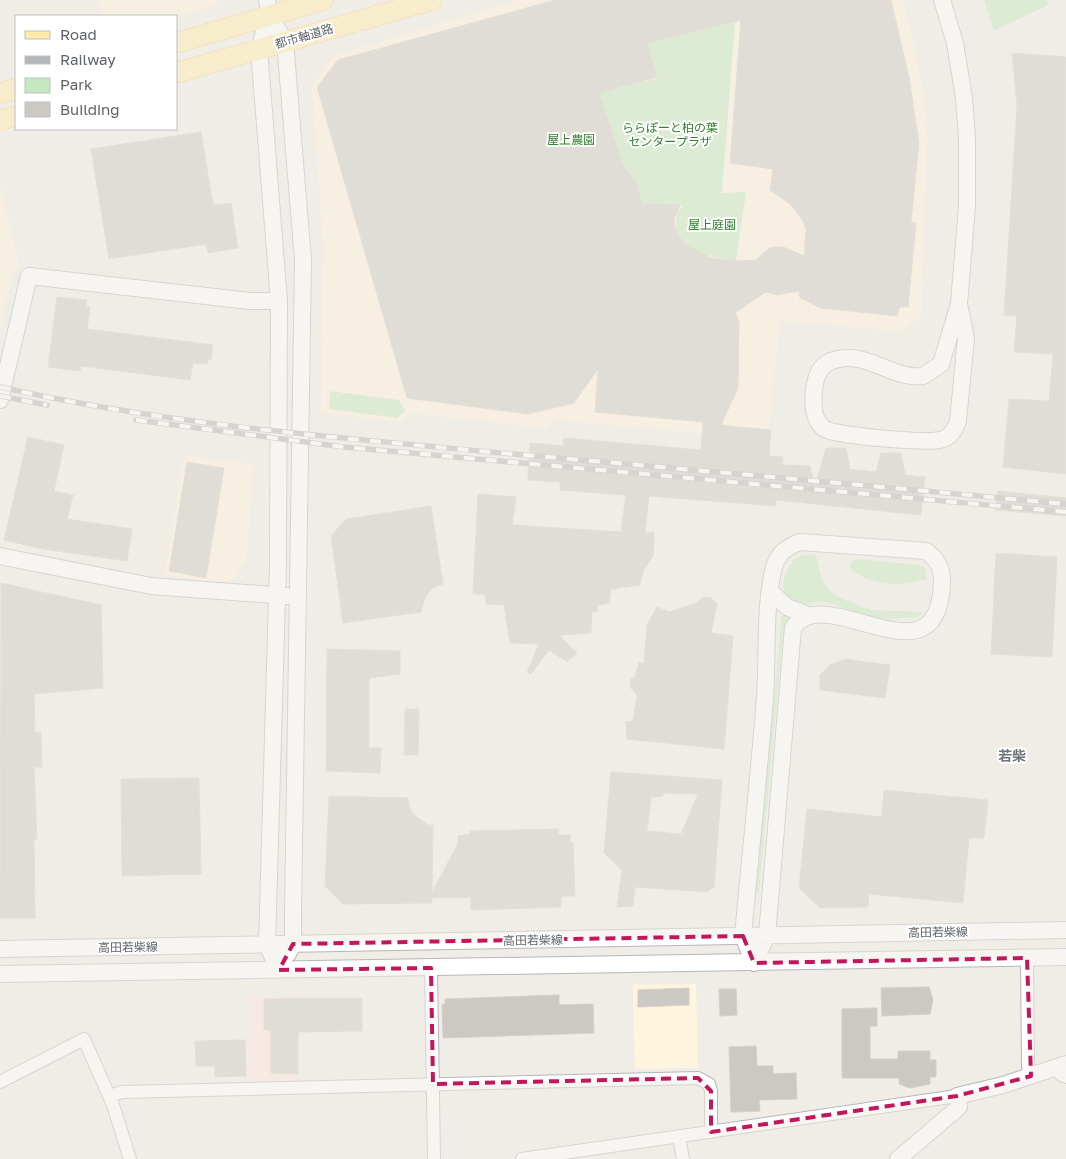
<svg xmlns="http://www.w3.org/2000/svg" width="1066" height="1159" font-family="'Golos Text','Noto Sans JP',sans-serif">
  <rect width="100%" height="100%" fill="#f0ede6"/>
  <path fill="#fff4dd" d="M 98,0 L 220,0 L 215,6 L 176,17 L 101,16 Z
    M 518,0 L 904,0 L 924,94 L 927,141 L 921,316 L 901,331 L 780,321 L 768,439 L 556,420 L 546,428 L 409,413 L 400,422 L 321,413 L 323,245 L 312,87 L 335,55 Z
    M 0,185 L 20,266 L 15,267 L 0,328 Z
    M 185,455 L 254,465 L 246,561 L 227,585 L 165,574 Z
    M 696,984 L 698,1068 L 635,1069 L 633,985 Z"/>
  <path fill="#fce4e3" d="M 299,995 L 300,1081 L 248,1081 L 247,996 Z"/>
  <path fill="#c5e8c2" d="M 984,0 L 1047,0 L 1048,5 L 994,31 Z
    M 735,22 L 722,193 L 746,192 L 736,261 C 714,258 686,252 675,230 L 677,213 L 683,206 L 642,204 L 636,181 L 624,168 L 599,93 L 658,78 L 647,43 Z
    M 330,391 L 399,400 L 405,411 L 397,418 L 329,409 Z
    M 812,554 L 816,556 L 823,582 L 831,592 L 843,599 L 872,610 L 924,612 L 918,617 L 885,619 L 861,614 L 823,601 L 803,605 L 785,599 C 780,586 786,562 800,556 C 803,555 809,555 812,554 Z
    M 857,559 L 918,565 L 925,568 L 927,579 C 901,587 873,586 851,570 L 851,562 Z
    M 782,614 L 790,615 L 783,632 L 759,893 L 756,892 Z"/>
  <path fill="#ccc8c3" stroke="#d6cfc4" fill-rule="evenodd" d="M 555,0 L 891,0 L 909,77 L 919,143 L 911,222 L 916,223 L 908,307 L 900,307 L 897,316 L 821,308 L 800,298 L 799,291 L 778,295 L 766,292 L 735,313 L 739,321 L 738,388 L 721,425 L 771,430 L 769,456 L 783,457 L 782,465 L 810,466 L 815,486 L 826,448 L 846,448 L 850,469 L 876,472 L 881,453 L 901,453 L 905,475 L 925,477 L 921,515 L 776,500 L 776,506 L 649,496 L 645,533 L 654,532 L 653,556 L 643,571 L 640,585 L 611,589 L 609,603 L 598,605 L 597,612 L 592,611 L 591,633 L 559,635 L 577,653 L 567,662 L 549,650 L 531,674 L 527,672 L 539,644 L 510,643 L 504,605 L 486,604 L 485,594 L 473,594 L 478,494 L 516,497 L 512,525 L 621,532 L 626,495 L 560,490 L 560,482 L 528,480 L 530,443 L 563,446 L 564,438 L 701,450 L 703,422 L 595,412 L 598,369 L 574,403 L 528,414 L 407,398 L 317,87 L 338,60 ZM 741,20 L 730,163 L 773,169 L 770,190 L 791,205 L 803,221 L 806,229 L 804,256 L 784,247 L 775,247 L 769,248 L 756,260 L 736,261 L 712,258 L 685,244 L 675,230 L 674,220 L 680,205 L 642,204 L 636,181 L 624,168 L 599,93 L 657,77 L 647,43 Z
    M 1012,53 L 1066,57 L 1066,474 L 1003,467 L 1009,399 L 1049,401 L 1053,354 L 1014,352 L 1017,316 L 1004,315 L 1017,105 Z
    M 201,132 L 213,205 L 231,203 L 238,248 L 208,253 L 206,244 L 109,259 L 91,149 Z
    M 57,297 L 87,300 L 86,307 L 90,307 L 87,329 L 213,345 L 211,360 L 208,359 L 207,364 L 193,363 L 190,380 L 81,366 L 80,371 L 48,367 Z
    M 28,437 L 64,445 L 54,491 L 73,495 L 67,519 L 132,529 L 127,561 L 43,549 L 4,540 Z
    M 187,462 L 224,468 L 206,578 L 169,571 Z
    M 998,491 L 1066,498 L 1066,516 L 995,510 Z
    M 431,506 L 443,584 L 431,589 L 425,598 L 421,612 L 343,623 L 331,536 L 346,519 Z
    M 996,553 L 1057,557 L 1052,657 L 991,654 Z
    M 1,583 L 101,605 L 103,688 L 34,694 L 35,732 L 41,732 L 42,767 L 34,767 L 37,839 L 34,839 L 35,918 L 0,918 Z
    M 704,597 L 711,598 L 717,604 L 711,633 L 733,636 L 724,749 L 627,739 L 626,722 L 633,721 L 637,695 L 630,687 L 631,678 L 635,677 L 639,662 L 644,664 L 647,625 L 657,607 L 669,612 L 696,603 Z
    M 327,649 L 400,651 L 400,674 L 369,678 L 369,748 L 381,748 L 380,773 L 326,771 Z
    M 845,659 L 890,665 L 885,698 L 820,690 L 820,675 L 830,665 Z
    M 405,709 L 419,709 L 418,755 L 404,755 Z
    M 611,772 L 722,780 L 714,887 L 707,892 L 635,887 L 633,906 L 617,907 L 622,870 L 604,853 ZM 663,793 L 698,794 L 681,834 L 647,831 L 651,797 L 663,796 Z
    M 199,778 L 201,874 L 122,876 L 121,779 Z
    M 884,790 L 988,800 L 984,838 L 969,838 L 963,903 L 869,894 L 868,907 L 820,908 L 799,888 L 807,809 L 882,817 Z
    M 329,796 L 408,798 L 409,807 L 414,815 L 428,825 L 433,825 L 432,892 L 458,844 L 458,836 L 470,834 L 470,831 L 558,829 L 558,835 L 570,835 L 571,843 L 573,843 L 575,896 L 561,896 L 561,907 L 471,910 L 471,897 L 432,898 L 432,903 L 343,904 L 325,886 Z
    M 929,987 L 933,1000 L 930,1014 L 882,1016 L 881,988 Z
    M 689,988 L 689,1005 L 638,1007 L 638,990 Z
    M 719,989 L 736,989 L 737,1015 L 720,1016 Z
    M 559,995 L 559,1005 L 593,1004 L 594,1033 L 443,1038 L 442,1004 L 445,1004 L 445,999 Z
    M 362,998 L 362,1031 L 298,1032 L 298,1074 L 271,1073 L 271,1030 L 264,1030 L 264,999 Z
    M 877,1008 L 877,1026 L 870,1026 L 870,1059 L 898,1059 L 898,1051 L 930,1051 L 930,1060 L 936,1060 L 936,1077 L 930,1077 L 930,1084 L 910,1088 L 899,1084 L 899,1078 L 842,1078 L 842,1009 Z
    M 245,1040 L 246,1076 L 215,1077 L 215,1066 L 196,1066 L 195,1041 Z
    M 756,1046 L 757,1066 L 773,1066 L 773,1074 L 796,1073 L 797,1099 L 759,1100 L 760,1111 L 731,1112 L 729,1047 Z"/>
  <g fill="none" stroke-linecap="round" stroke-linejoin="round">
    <defs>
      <path id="minor" d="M 1027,958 L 1028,1066 L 1031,1076
        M 431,968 L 434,1159
        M 1058,1067 L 1061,1075 L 1066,1077
        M 0,1082 L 84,1039 L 113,1105 L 130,1159
        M 110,1096 L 122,1092 L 698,1078 L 709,1084 L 711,1091 L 711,1132
        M 679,1137 L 683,1159
        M 522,1159 L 957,1096"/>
      <path id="tertiary" d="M 267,0 L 269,15 L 259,49 L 279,301 L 278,564 L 267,945 L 279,970
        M 942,0 L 955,43 L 964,98 L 967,138 L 967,206 L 959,304 L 941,364 L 923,376 C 891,380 865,348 831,361 C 819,366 816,377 814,389 C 813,402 812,418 823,428 C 832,436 926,443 940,440 C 950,438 955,430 958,421 L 966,338 L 959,304
        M 269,15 L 285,41 L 303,260 L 293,912 L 293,944 L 288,954
        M 0,400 L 29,276 L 250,301 L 279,301
        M 800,542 L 926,551 C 936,558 942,567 942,580 C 941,692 825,578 793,628 L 767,935 L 754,963 L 743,936 C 750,856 759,776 765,697 C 768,657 764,605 774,567 C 778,553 787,547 800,542 Z
        M 0,556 L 151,586 L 287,596
        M 771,592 L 787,607 L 808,615
        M 0,949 L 1066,930
        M 0,974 L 1066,957
        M 898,1159 L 959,1107 L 957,1096 L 1003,1085 L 1066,1064"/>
      <path id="primary" d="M 176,43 L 323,0
        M 176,73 L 432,0
        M 0,93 L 16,89
        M 0,120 L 16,116"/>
    </defs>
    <use href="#minor" stroke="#b4b7bb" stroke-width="14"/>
    <use href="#tertiary" stroke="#b4b7bb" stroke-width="18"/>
    <use href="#primary" stroke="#f6bf59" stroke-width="21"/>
    <use href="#minor" stroke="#fff" stroke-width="12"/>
    <use href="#tertiary" stroke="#fff" stroke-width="16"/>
    <use href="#primary" stroke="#ffecad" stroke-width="20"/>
    <defs>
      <path id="rail" d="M 0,387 C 168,425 341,438 513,454 C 697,470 882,487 1066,504
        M 0,396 L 47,405
        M 136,420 L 344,447 L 1066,512"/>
    </defs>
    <use href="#rail" stroke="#b5b6b7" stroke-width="5.5"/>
    <use href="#rail" stroke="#fff" stroke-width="4" stroke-dasharray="11" stroke-linecap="butt"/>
  </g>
  <path d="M0 0H1066V1159H0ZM 743,936 L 754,963 L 1027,958 L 1031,1076 L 957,1096 L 711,1132 L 711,1091 L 698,1078 L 433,1084 L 431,968 L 279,970 L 293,944 Z" fill="#f0ede6" fill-opacity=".55" fill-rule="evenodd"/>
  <path fill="none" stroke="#c2185b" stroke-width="4" stroke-dasharray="10 6" stroke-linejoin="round" d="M 743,936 L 754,963 L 1027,958 L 1031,1076 L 957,1096 L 711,1132 L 711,1091 L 698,1078 L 433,1084 L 431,968 L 279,970 L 293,944 Z"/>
  <g text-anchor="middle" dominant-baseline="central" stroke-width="4" stroke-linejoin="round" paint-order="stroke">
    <g font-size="12" fill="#5e6267" stroke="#fff">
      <text transform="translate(304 36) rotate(-16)">都市軸道路</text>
      <text transform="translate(938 932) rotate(-1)">高田若柴線</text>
      <text transform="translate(533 940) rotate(-1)">高田若柴線</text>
      <text transform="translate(128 947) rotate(-1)">高田若柴線</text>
    </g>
    <g font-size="12" fill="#338231" stroke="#fff">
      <text x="670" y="127">ららぽーと柏の葉<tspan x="670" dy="14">センタープラザ</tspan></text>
      <text x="571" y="139">屋上農園</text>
      <text x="712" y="224">屋上庭園</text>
    </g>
    <g font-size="14" font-weight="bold" fill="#6f7579" stroke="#fff">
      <text x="1012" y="755">若柴</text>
    </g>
  </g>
  <rect x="15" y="15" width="162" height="115" fill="#ffffff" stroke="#bfc0c2"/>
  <rect x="25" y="31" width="25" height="8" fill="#ffecad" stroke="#bfc0c2"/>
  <text x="60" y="40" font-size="15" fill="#5e6267">Road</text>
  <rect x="25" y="56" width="25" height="8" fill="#b5b6b7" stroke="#bfc0c2"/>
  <text x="60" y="65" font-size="15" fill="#5e6267">Railway</text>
  <rect x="25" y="78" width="25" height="15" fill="#c5e8c2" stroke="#bfc0c2"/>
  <text x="60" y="90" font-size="15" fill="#5e6267">Park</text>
  <rect x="25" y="102" width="25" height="15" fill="#ccc8c3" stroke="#bfc0c2"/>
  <text x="60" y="115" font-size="15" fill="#5e6267">Building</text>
</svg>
